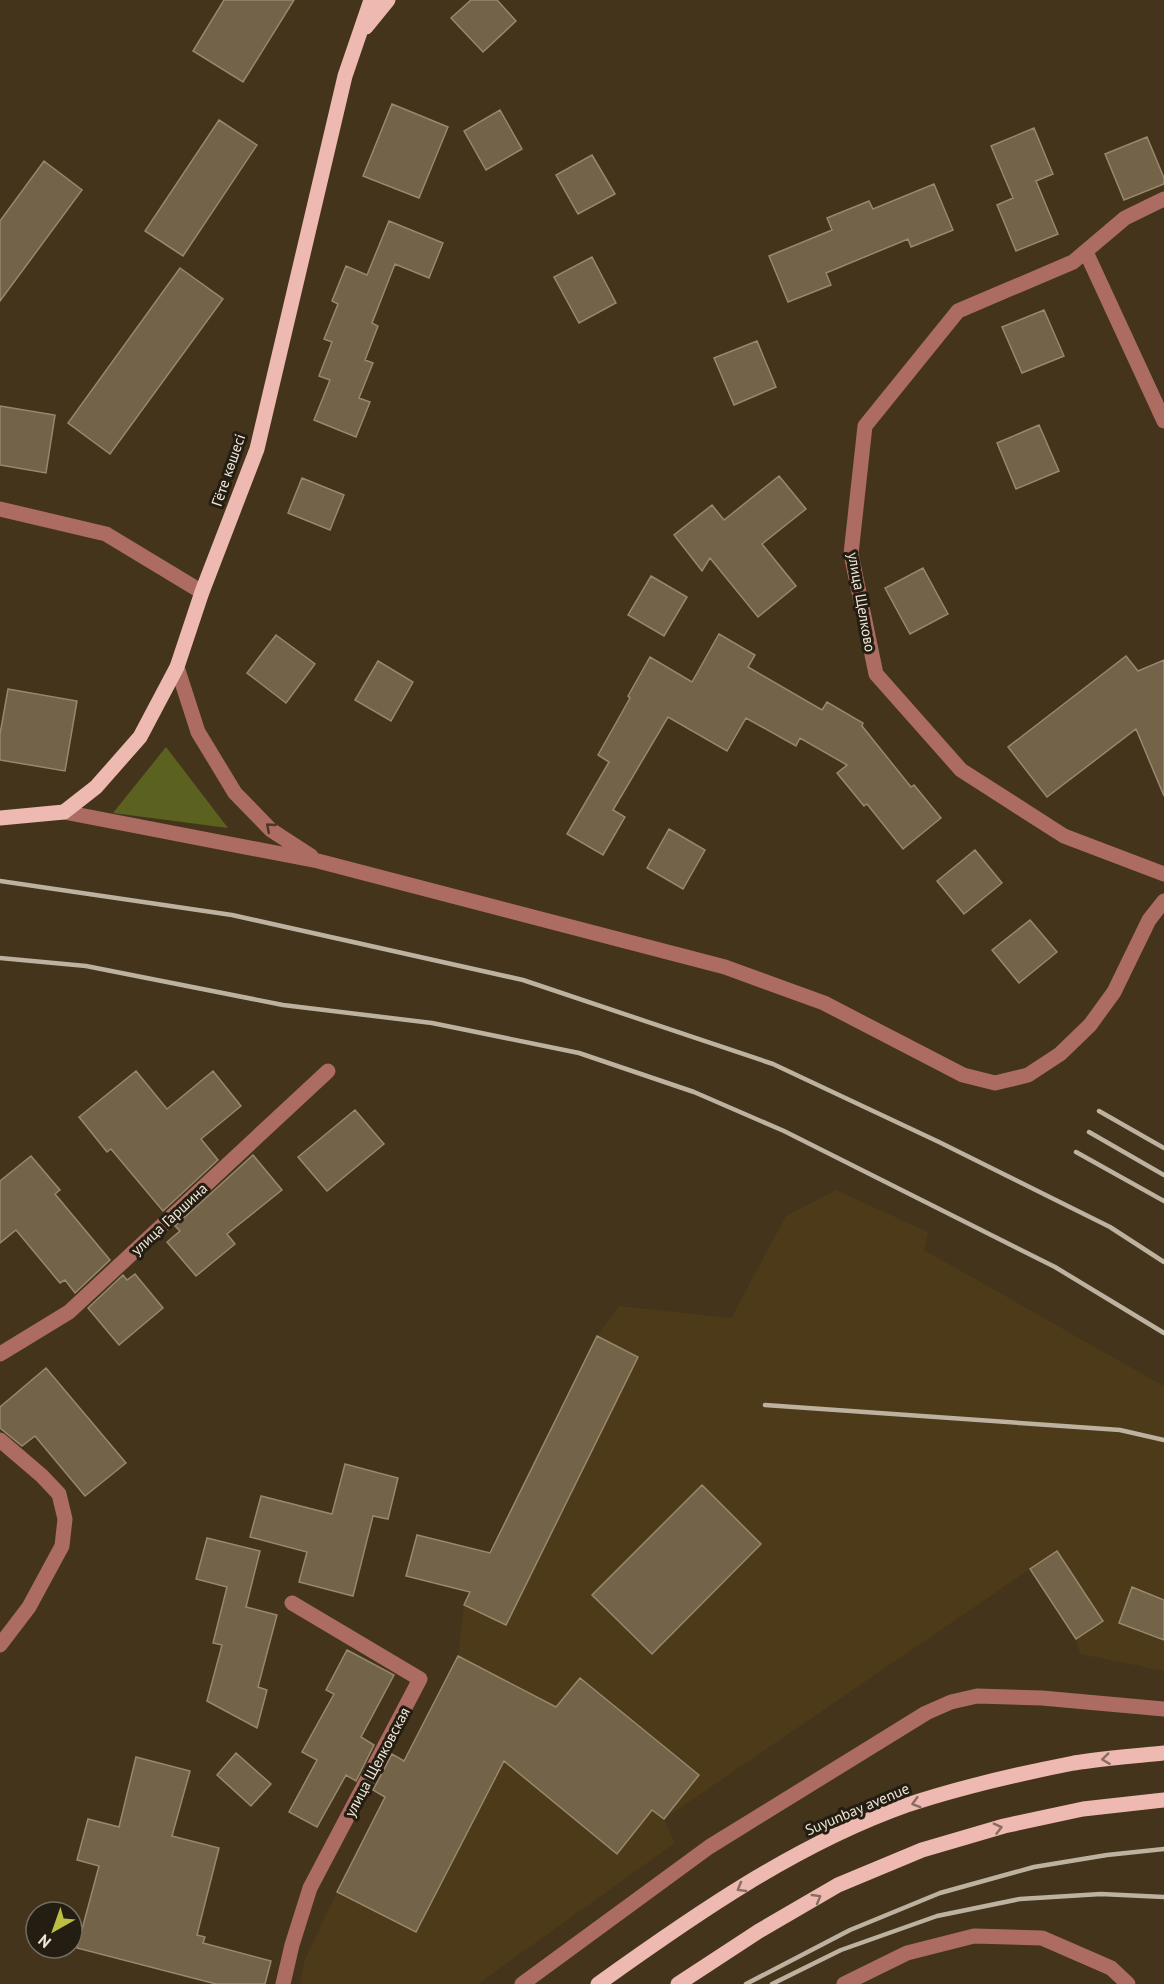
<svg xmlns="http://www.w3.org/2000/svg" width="1164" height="1984" font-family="'PT Sans',sans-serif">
  <rect width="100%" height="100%" fill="#43341b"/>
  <path fill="#4c3a19" d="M 836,1190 L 928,1232 L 924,1250 L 1164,1386 L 1164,1671 L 1080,1654 L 1076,1639 L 1030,1569 L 664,1819 L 675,1843 L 478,1984 L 300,1984 L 305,1959 L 337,1892 L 458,1656 L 464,1605 L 597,1336 L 619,1306 L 731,1318 L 786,1216 Z"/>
  <path fill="#5b611f" d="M 166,747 L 228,828 L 113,813 Z"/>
  <path fill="#736349" stroke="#98886c" stroke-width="1.5" d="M 224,0 L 294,0 L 243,82 L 193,51 Z
    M 471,0 L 497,0 L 516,21 L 483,52 L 451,18 Z
    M 392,104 L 448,127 L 419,198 L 363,176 Z
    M 500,110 L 522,149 L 486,170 L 464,131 Z
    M 219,120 L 257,145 L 183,256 L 145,231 Z
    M 1034,128 L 1053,174 L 1036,181 L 1058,234 L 1016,251 L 997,205 L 1013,198 L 991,146 Z
    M 1147,137 L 1164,178 L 1164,184 L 1124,200 L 1105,154 Z
    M 592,155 L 615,194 L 578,214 L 556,175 Z
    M 44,161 L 82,190 L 0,301 L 0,221 Z
    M 934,184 L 953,230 L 911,247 L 908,239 L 826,273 L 831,285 L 788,302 L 769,256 L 832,230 L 827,218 L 869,201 L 873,209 Z
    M 389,221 L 443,243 L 429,278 L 395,264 L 372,323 L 378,326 L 365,360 L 373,363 L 359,398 L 370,402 L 356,437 L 314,420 L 330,380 L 319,376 L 332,342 L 324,339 L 338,304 L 332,301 L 346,266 L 367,275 Z
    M 592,257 L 616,303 L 579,323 L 554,277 Z
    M 180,268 L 223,299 L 110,454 L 68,423 Z
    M 1044,310 L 1064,356 L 1022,373 L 1002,327 Z
    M 757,341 L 776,387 L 734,405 L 714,358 Z
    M 0,406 L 55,415 L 46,473 L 0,465 Z
    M 1039,425 L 1059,471 L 1016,489 L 997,443 Z
    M 779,476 L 806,509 L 762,544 L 796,586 L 758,617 L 710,558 L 702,571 L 674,535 L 712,505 L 724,520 Z
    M 302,478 L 344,495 L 330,530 L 288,513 Z
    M 923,568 L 948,614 L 910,634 L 885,588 Z
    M 651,576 L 687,597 L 664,636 L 628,615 Z
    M 719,634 L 755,655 L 748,667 L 822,710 L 827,702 L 863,723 L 862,726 L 911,787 L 914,785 L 941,818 L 903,849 L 867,804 L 864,806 L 837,773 L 847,765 L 800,738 L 796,746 L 746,718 L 727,751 L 668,717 L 613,810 L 625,817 L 603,855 L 567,834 L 609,762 L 598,755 L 630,698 L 628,696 L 650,657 L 692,682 Z
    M 276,635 L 315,664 L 286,703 L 247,673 Z
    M 1126,656 L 1138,671 L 1164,660 L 1164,796 L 1136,729 L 1047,797 L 1008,747 Z
    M 378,661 L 413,682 L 391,721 L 355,700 Z
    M 8,689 L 77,701 L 65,771 L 0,760 L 0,734 Z
    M 669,829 L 705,850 L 683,889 L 647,868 Z
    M 975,850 L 1002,883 L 964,914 L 937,881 Z
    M 1030,920 L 1057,952 L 1019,983 L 992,950 Z
    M 136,1071 L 167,1109 L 213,1071 L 241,1106 L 201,1139 L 218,1160 L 163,1211 L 111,1149 L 107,1152 L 79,1117 Z
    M 355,1110 L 384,1144 L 327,1191 L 298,1157 Z
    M 253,1155 L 282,1190 L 227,1234 L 235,1244 L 196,1276 L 167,1242 L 180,1231 L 175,1226 Z
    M 31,1156 L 60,1190 L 55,1194 L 110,1260 L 75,1293 L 65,1280 L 60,1283 L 16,1230 L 0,1243 L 0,1181 Z
    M 135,1274 L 163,1308 L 119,1345 L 88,1308 L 123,1275 L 127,1280 Z
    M 597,1336 L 638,1357 L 506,1625 L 464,1605 L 470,1592 L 406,1576 L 417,1535 L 490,1553 Z
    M 46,1368 L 126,1463 L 85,1496 L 35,1436 L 22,1446 L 0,1428 L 0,1407 Z
    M 345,1464 L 398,1478 L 388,1519 L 373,1516 L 353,1596 L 299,1582 L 307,1552 L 250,1537 L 261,1496 L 332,1514 Z
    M 702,1485 L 761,1544 L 652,1654 L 592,1595 Z
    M 207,1538 L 260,1551 L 246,1607 L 277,1615 L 258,1687 L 267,1690 L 257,1728 L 207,1701 L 222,1645 L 213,1643 L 227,1587 L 196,1579 Z
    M 1057,1551 L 1103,1621 L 1076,1639 L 1030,1569 Z
    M 1132,1587 L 1164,1600 L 1164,1640 L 1119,1623 Z
    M 347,1650 L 394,1675 L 361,1737 L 374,1745 L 356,1781 L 346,1775 L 317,1827 L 289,1812 L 317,1760 L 302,1752 L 334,1694 L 326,1690 Z
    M 458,1656 L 556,1707 L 580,1678 L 699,1775 L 664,1819 L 652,1810 L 617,1854 L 504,1761 L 416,1932 L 337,1892 L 385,1797 L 373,1790 L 392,1754 L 404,1761 Z
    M 236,1753 L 271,1784 L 251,1806 L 217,1775 Z
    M 136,1757 L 190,1771 L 172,1836 L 219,1848 L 197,1935 L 205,1937 L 203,1943 L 271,1961 L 265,1984 L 216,1984 L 77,1948 L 99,1866 L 77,1860 L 88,1819 L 119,1827 Z"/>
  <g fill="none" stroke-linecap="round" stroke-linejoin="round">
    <path stroke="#ac6c62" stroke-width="15" d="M 1164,199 L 1125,218 L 1073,262 L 958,311 L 865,426 L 851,554 L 876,674 L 961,770 L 1064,836 L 1164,874
      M 1086,252 L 1164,421
      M 0,509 L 106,534 L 202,592
      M 177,667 L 198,732 L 235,793 L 271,830 L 311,856
      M 64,812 L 318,861 L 725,967 L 824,1003 L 963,1075 L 995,1083 L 1028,1075 L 1060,1054 L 1090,1025 L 1114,992 L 1149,920 L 1164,901
      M 0,1354 L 69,1312 L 328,1071
      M 0,1440 L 42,1476 L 59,1494 L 65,1519 L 62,1546 L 29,1607 L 0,1645
      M 283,1984 L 292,1945 L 310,1888 L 420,1679 L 292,1603
      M 522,1984 L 709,1847 L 926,1713 L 951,1702 L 977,1696 L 1042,1698 L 1164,1709
      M 844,1984 L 907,1953 L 974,1936 L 1042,1938 L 1111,1968 L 1128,1984"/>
    <path stroke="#eeb9b0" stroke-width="15" d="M 366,27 L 388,0
      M 0,818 L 64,812 L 96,787 L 140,737 L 177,667 L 202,592 L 257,449 L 345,76 L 371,0
      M 598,1984 C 693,1916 796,1844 907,1805 C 961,1787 1018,1774 1074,1763 C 1103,1758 1134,1756 1164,1753
      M 678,1984 L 759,1931 L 838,1885 L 922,1850 L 1004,1826 L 1083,1809 L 1164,1800"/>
    <path stroke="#bdb2a0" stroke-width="4.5" d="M 0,881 L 232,915 L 523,980 L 773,1064 L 939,1142 L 1110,1227 L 1164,1262
      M 0,958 L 86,966 L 283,1005 L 432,1023 L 579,1053 L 694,1092 L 784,1131 L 1055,1267 L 1164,1333
      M 1099,1111 L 1164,1148
      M 1089,1132 L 1164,1175
      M 1076,1152 L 1164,1201
      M 765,1405 L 1120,1430 L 1164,1440
      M 746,1984 L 850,1930 L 940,1893 L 1034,1867 L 1107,1855 L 1164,1849
      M 772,1984 L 841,1950 L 937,1916 L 1020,1899 L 1101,1894 L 1164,1897"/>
  </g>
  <defs><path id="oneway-chevron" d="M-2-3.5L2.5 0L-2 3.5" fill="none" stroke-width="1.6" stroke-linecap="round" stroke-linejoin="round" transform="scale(1.5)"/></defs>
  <use stroke="#4d352a" href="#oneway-chevron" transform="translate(270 827) rotate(-139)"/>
  <g stroke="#896b61">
    <use href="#oneway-chevron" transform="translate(1106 1759) rotate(173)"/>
    <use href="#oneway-chevron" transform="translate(916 1803) rotate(164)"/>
    <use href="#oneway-chevron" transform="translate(998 1828) rotate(-15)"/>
    <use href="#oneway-chevron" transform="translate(741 1888) rotate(150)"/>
    <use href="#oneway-chevron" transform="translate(817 1898) rotate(-30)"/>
  </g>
  <g text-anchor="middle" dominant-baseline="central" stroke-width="6" stroke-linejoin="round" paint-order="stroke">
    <g font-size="15" fill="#efe6d7" stroke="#241d12">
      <text transform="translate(228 470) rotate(-71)">Гёте көшесі</text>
      <text transform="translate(862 602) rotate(80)">улица Щелково</text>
      <text transform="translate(169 1219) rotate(-43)">улица Гаршина</text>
      <text transform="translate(377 1762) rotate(-62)">улица Щелковская</text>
      <text transform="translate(857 1809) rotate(-23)">Suyunbay avenue</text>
    </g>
  </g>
  <g transform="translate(54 1930) rotate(220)"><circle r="28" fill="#241d12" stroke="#756d61" stroke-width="1.5"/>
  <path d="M0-4.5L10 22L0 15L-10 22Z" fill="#bbc045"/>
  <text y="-9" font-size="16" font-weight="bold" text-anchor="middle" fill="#efe6d7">N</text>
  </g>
</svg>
